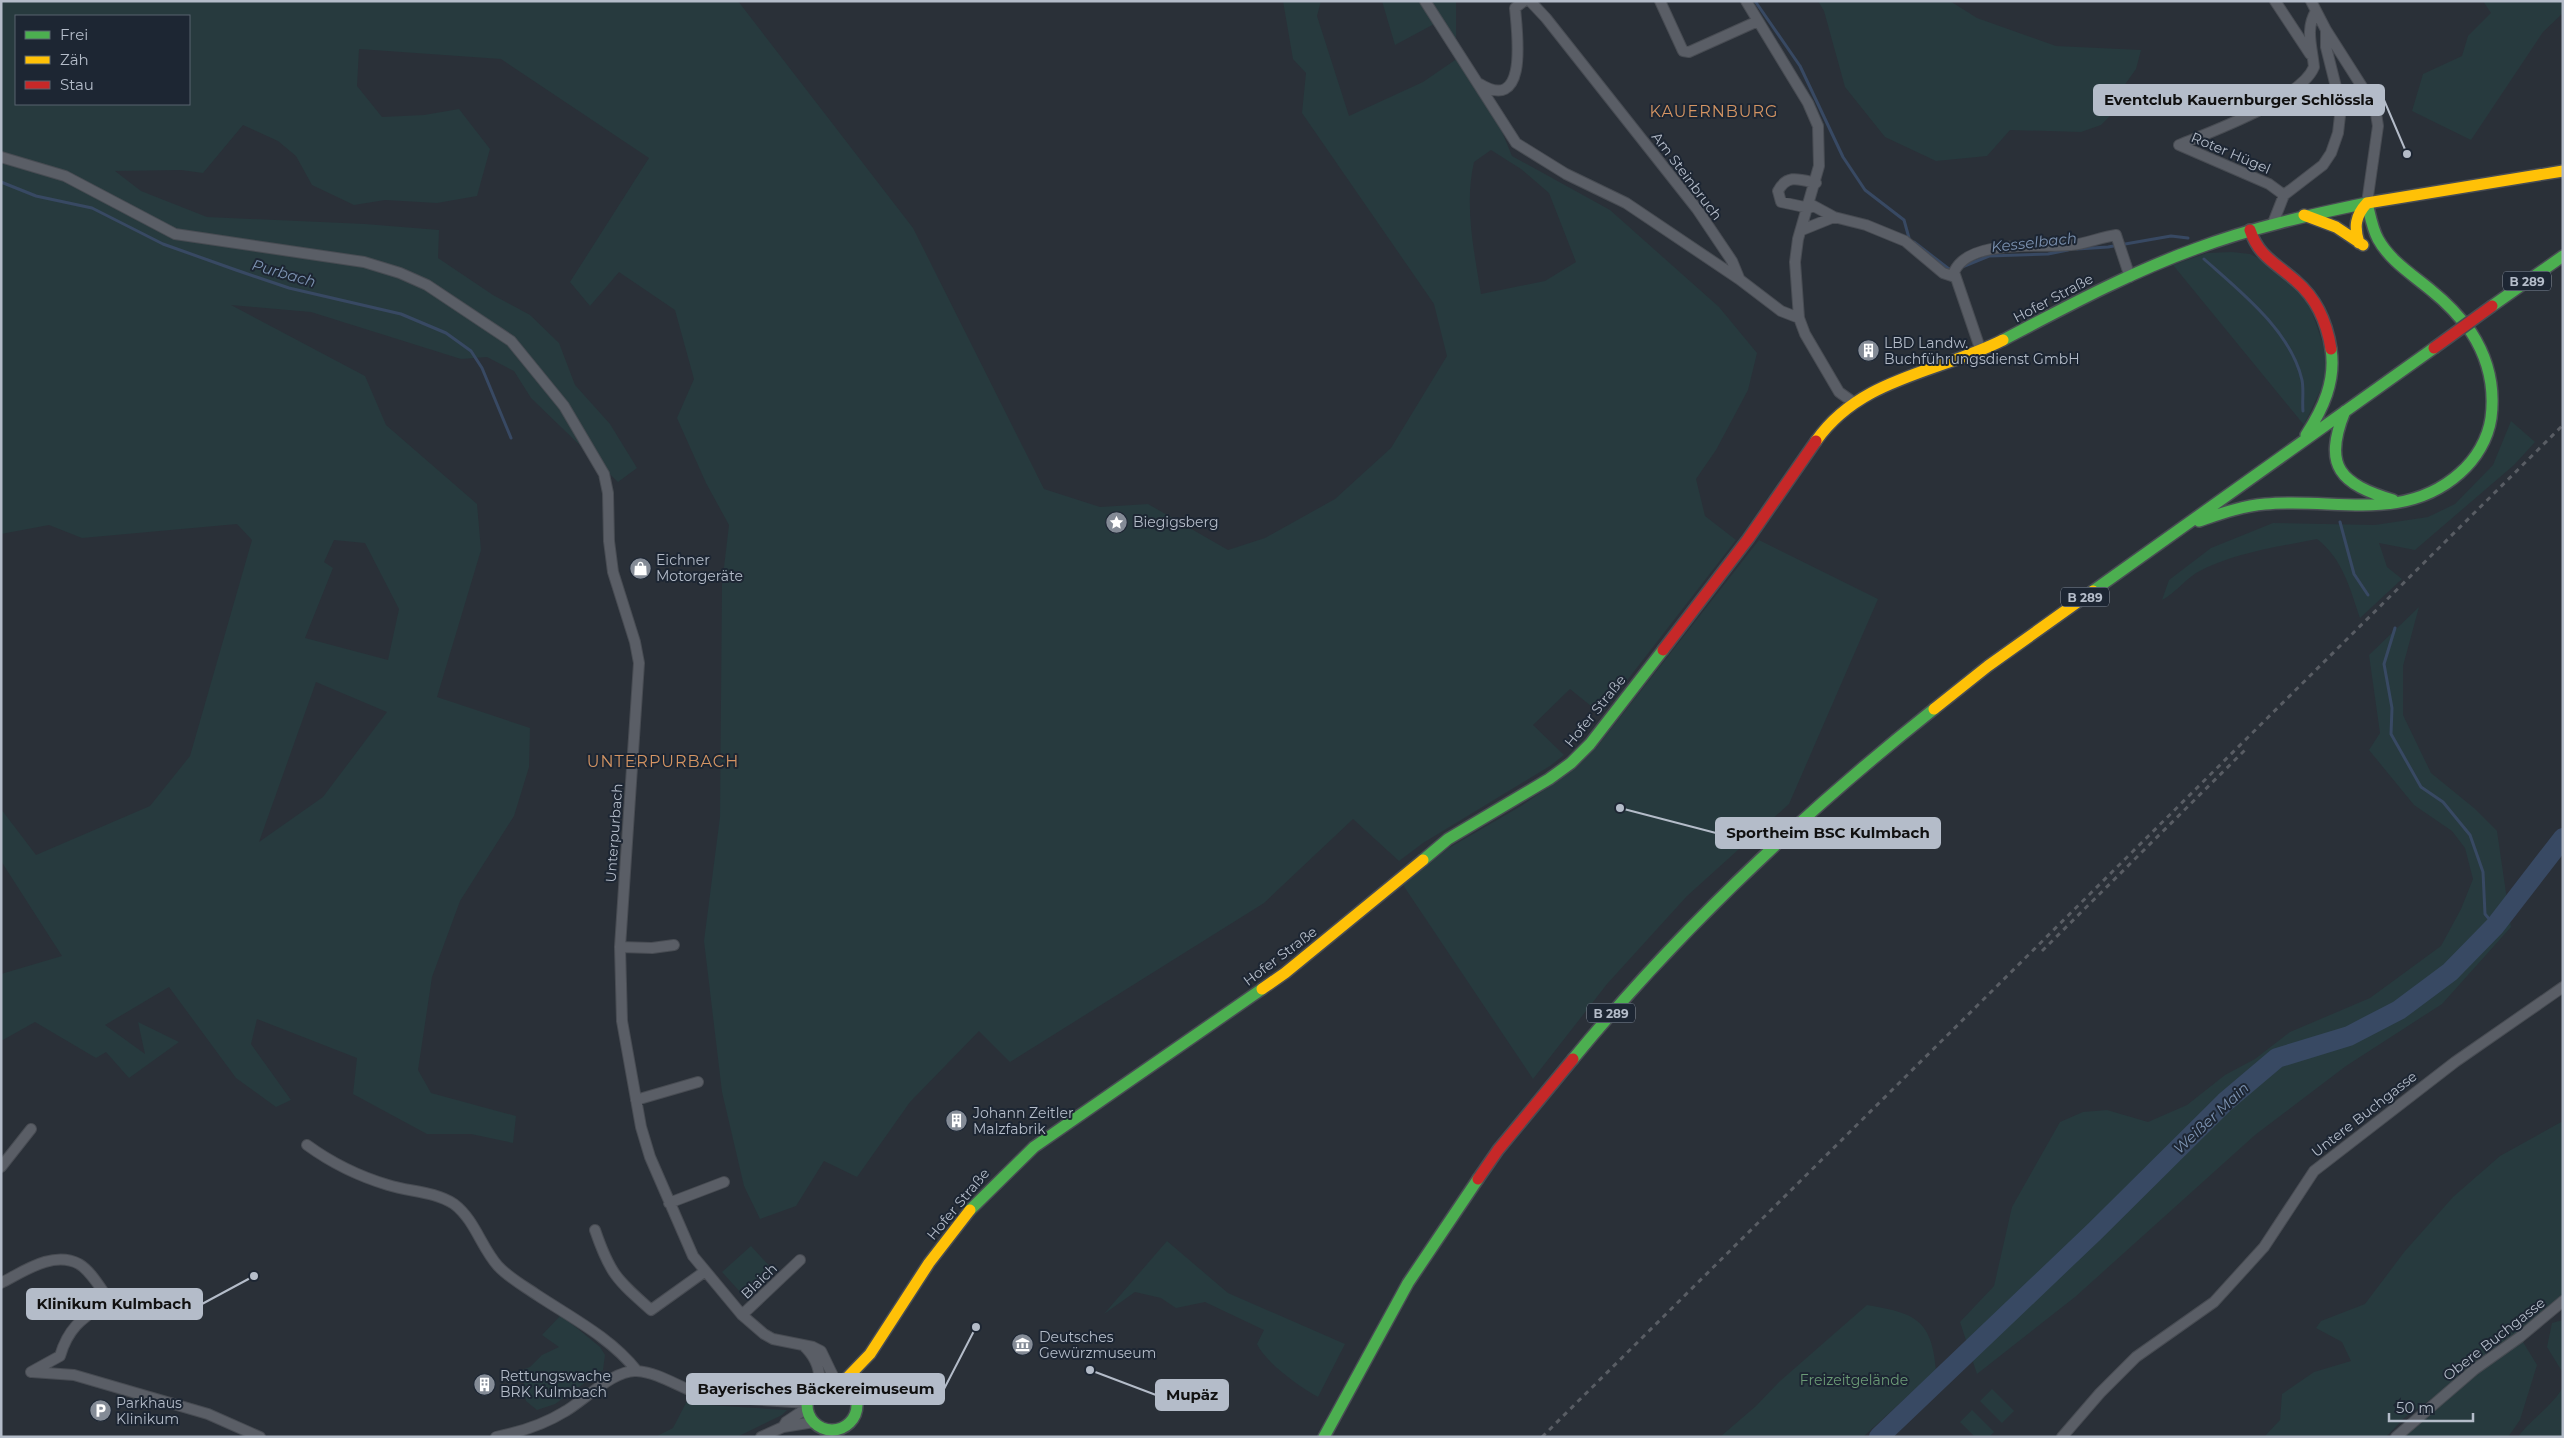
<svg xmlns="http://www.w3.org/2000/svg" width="2564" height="1438" font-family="Montserrat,sans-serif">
  <rect width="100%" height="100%" fill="#2a3038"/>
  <path fill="#273a3e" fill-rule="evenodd" d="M 1,1 L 738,1 L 913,228 L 1044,489 L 1100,507 L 1148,504 L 1228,550 L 1265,538 L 1335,499 L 1391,448 L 1447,356 L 1434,304 L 1302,113 L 1306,73 L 1293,59 L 1283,1 L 1321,1 L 1317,16 L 1349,116 L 1423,82 L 1458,58 L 1436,23 L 1395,45 L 1382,1 L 1456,1 L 1456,40 L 1500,127 L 1512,156 L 1610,210 L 1719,307 L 1757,353 L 1748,390 L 1716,450 L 1696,479 L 1705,516 L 1736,540 L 1601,714 L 1570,689 L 1533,725 L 1564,755 L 1550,766 L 1423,843 L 1399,861 L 1353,819 L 1264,903 L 1010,1062 L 979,1031 L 910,1102 L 857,1177 L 824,1161 L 796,1206 L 760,1219 L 744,1186 L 722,1092 L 704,941 L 720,817 L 722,584 L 729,525 L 706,483 L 677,418 L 694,379 L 675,310 L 619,272 L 590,306 L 570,282 L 649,158 L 501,59 L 359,49 L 357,86 L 382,117 L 424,115 L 459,109 L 490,149 L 477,196 L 437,203 L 385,200 L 354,205 L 312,185 L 296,156 L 278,141 L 243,125 L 203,173 L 181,170 L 115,171 L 141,191 L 207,217 L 365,224 L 439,230 L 438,258 L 493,295 L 530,315 L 559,343 L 575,385 L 610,424 L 637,468 L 618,482 L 531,398 L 514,371 L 487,357 L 461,359 L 311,312 L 231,305 L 365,376 L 386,425 L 477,504 L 481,550 L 437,697 L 530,728 L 529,767 L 514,816 L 460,901 L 432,977 L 418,1070 L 431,1093 L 516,1116 L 513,1143 L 471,1134 L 427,1134 L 353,1094 L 357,1058 L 257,1019 L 251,1044 L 291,1100 L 276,1107 L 236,1078 L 169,987 L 105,1025 L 145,1054 L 138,1022 L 179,1042 L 129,1078 L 106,1052 L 96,1058 L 35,1022 L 1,1041 L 1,974 L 62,956 L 1,861 L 1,809 L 36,855 L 150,806 L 190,756 L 252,540 L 237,524 L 82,538 L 49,525 L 1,534 ZM 16,16 L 189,16 L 189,104 L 16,104 ZM 1491,150 L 1521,169 L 1549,193 L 1576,262 L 1545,281 L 1481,294 C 1474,251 1464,205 1474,162 ZM 334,540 L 365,543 L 399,609 L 388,660 L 305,638 L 333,568 L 324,562 ZM 316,682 L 387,712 L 323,797 L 259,842 Z
    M 1818,1 L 1950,1 L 1977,18 L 2056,46 L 2141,50 L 2136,69 L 2121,90 L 2111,115 L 2101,125 L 2081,132 L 2010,130 L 1987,156 L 1936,161 L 1885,137 L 1845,87 L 1824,11 Z
    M 2483,1 L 2563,1 L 2563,13 L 2543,32 L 2471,140 L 2412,111 L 2423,74 L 2462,56 L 2468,36 L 2491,13 Z
    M 2232,252 L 2250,254 L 2268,263 L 2309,303 L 2328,359 L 2322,387 L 2304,425 L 2173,265 L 2207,253 Z
    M 2511,421 L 2535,442 L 2514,465 L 2415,550 L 2379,543 L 2387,567 L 2402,579 L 2360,618 C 2350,589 2343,559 2317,539 C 2277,547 2232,553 2196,573 C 2184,581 2175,593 2162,600 L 2169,580 L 2211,548 L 2273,523 L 2375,525 L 2428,517 L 2455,504 L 2493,465 Z
    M 1759,540 L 1878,599 L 1789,804 L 1687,896 L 1607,984 L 1533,1079 L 1403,885 L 1447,849 L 1521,806 L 1576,768 L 1600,743 Z
    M 2419,607 L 2403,666 L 2403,715 L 2431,773 L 2474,808 L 2497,831 L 2511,927 L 2442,1004 L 2346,1066 L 2255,1135 L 2075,1297 L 1977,1374 L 1960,1322 L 1994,1286 L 2012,1207 L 2060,1122 L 2083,1112 L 2107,1110 L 2148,1122 L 2187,1105 L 2225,1075 L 2255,1059 L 2290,1032 L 2370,998 L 2441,946 L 2461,909 L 2473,879 L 2465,848 L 2452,831 L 2414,805 L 2369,750 L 2380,733 L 2369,655 Z
    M 2563,1121 L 2563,1301 L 2520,1337 L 2537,1365 L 2520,1420 L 2508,1437 L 2401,1437 L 2514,1341 L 2404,1418 L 2386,1437 L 2264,1437 L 2280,1420 L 2282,1394 L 2314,1372 L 2351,1361 L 2342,1342 L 2316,1328 L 2321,1321 L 2365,1304 L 2405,1251 L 2453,1197 L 2500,1156 Z
    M 1167,1241 L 1228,1293 L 1345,1344 L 1318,1397 C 1300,1387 1266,1363 1257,1344 L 1264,1330 L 1205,1302 L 1176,1308 L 1161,1298 L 1135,1292 L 1104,1314 Z
    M 751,1246 L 774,1271 L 748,1295 L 742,1294 L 722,1272 Z
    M 1867,1305 C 1913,1313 1932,1318 1936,1370 L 1863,1437 L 1720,1437 L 1756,1406 L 1779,1382 Z
    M 561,1315 L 600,1347 L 605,1355 L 603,1370 L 555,1404 L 537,1410 L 526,1401 L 522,1370 L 530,1367 L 542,1355 L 559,1347 L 542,1335 Z
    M 2563,1320 L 2563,1373 L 2547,1347 L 2552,1323 Z
    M 2563,1386 L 2563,1437 L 2518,1437 C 2530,1420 2557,1402 2563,1386 Z
    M 1992,1389 L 2014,1411 L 2002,1423 L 1980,1401 Z
    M 688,1399 L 708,1405 L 787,1410 L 782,1415 L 737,1437 L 655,1437 L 673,1428 Z
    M 1972,1410 L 1994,1432 L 1989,1437 L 1975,1437 L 1960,1422 Z"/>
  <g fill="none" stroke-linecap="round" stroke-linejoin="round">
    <path stroke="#384963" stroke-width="3" d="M 1755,1 L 1800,66 L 1843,157 L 1865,190 L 1904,220 L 1909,238
      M 1,182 L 36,196 L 92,208 L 163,244 L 236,270 L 289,288 L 401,314 L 446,333 L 471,351 L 482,368 L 511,438
      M 1914,242 L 1949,269 L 1953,268
      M 2077,249 L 2108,247 L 2171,236 L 2188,238
      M 2204,259 C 2240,291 2291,331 2302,380 C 2304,390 2302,401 2303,411
      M 1962,267 L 1989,256 L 2048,254 L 2068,250
      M 2340,522 L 2354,574 L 2368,595
      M 2395,628 L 2384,664 L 2392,708 L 2391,734 L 2421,787 L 2443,802 L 2470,835 L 2483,872 L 2485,914 L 2495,926"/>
    <path stroke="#384963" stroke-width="20" d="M 1879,1437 L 2095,1231 L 2225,1102 L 2277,1058 L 2349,1036 L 2399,1010 L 2450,972 L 2495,926 L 2563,838"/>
    <defs>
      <path id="street" d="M 1425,1 L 1516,143 L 1566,174 L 1626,203 L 1739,279 L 1781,311 L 1799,318
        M 1530,1 L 1546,18 L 1697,209 L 1732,261 L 1739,278
        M 1660,1 L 1683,51 L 1689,52 L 1758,21
        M 1746,1 L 1808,103 L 1818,126 L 1819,166 L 1798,239 L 1795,262 L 1799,318 L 1805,334 L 1839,392 L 1853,402
        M 2275,1 L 2310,54
        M 2311,1 L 2326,30 L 2375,107 L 2378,126 L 2367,203
        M 1480,84 C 1529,114 1517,32 1515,8 L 1524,1
        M 2179,145 C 2211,132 2301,99 2314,67 C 2312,46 2305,29 2316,11
        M 2179,145 L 2269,184 L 2284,195
        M 1,157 L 65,176 L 175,234 L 364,262 L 400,273 L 427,285 L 511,341 L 564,406 L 604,474 L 608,493 L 609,541 L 613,572 L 635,642 L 639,663 L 620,947 L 622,1021 L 641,1127 L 650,1157 L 693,1256 L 742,1315 L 764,1334 L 773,1339 L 813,1347 L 821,1351 L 835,1380
        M 1810,204 L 1834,217 L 1866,225 L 1905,241 L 1943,273 L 1955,277
        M 1809,208 L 1781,202 L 1778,191 C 1787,174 1799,179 1816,183
        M 2273,223 L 2284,195 L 2323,165 L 2331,153 L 2338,133 L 2341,107 L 2326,47 L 2326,30
        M 1802,230 L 1834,217
        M 1981,351 L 1954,272 C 1969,238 2040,248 2071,245 C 2085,244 2101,237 2116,235 L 2130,277
        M 620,947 L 652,948 L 674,945
        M 636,1100 L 698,1082
        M 307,1145 C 333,1164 358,1176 388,1185 C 410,1192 434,1191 454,1204 C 475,1220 481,1247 498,1266 C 509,1278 524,1286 537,1295 C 572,1318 611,1338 637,1371
        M 1,1167 L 31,1129
        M 669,1203 L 724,1182
        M 595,1230 C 610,1274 617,1280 651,1310 L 704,1272
        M 1,1283 C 23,1272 53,1250 79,1264 C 91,1271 101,1289 109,1300 C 85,1317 69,1325 60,1356 L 31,1372
        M 742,1315 L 800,1260
        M 803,1345 C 815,1356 821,1368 819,1384
        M 32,1372 L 74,1375 L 208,1414 L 260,1437
        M 783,1427 L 786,1422 L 807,1408
        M 496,1437 C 520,1432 543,1425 564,1412 C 584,1401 614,1369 637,1371 C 662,1373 682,1390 706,1396 L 807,1403
        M 761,1437 L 783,1427 L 814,1422
        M 2062,1437 L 2100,1393 L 2136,1357 L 2214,1302 L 2264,1247 L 2314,1171 L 2455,1062 L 2563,987
        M 2396,1437 L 2475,1369 L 2520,1337 L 2563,1301"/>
      <path id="fast" d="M 2492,306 L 2563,256
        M 2003,340 C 2066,307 2129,273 2195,249 C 2251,228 2309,215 2367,203
        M 2345,411 C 2322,467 2341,484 2393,500
        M 2306,435 C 2323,409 2336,381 2331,349
        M 2199,521 C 2220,514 2242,506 2265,504 C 2333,497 2403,524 2460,473 C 2476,459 2488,439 2491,418 C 2495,387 2488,358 2471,332 C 2460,317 2447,303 2432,291 C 2413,275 2390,261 2378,239 C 2372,228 2370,215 2367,203
        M 2093,591 L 2434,348
        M 1423,860 L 1448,839 L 1549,779 L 1571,763 L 1590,744 L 1663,650
        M 1573,1059 C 1680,929 1802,814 1934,709
        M 970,1210 L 1034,1147 L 1262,989
        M807 1405a25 25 0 1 1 50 0a25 25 0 1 1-50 0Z
        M 1324,1437 L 1408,1283 L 1478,1179"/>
      <path id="slow" d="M 2304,215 L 2336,227 L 2363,245
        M 2359,243 C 2354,227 2355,216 2367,203 L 2563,171
        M 1816,441 C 1861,377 1938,373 2003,340
        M 1934,709 L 1988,666 L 2093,591
        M 1262,989 L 1285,973 L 1423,860
        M 843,1382 L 870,1354 L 929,1263 L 970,1210"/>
      <path id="jam" d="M 2250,230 C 2259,257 2276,263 2296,281 C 2316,298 2327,323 2331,349
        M 1663,650 L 1748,539 L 1816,441
        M 1478,1179 L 1498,1150 L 1573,1059"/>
    </defs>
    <use href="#street" stroke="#484c53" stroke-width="12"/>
    <use href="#fast" stroke="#484c53" stroke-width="14"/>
    <use href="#slow" stroke="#484c53" stroke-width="14"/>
    <use href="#jam" stroke="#484c53" stroke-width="14"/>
    <use href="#street" stroke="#5a5e66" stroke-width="10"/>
    <use href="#fast" stroke="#4caf50" stroke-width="11"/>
    <use href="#slow" stroke="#ffc107" stroke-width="11"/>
    <use href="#jam" stroke="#c62828" stroke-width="11"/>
    <path stroke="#595d64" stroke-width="3" stroke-dasharray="5 5" stroke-linecap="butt" d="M 2042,951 L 2246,749
      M 1542,1437 L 2563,425"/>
    <defs>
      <path id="jam-bridge" d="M 2434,348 L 2492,306"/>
    </defs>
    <use href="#jam-bridge" stroke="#474c53" stroke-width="14" stroke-linecap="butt"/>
    <use href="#jam-bridge" stroke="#c62828" stroke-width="11"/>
  </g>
  <defs>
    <symbol id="building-disc" viewBox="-11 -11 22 22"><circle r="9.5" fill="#848b96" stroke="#1d2633"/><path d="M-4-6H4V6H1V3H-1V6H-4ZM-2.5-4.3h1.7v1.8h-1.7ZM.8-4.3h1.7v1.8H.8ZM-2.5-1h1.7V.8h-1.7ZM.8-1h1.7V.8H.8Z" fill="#fff"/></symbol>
    <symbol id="sight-disc" viewBox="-11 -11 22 22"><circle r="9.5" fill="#848b96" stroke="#1d2633"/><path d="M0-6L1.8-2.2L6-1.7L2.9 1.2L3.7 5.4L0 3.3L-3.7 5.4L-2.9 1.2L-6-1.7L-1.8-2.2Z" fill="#fff"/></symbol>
    <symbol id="shop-disc" viewBox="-11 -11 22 22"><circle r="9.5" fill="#848b96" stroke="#1d2633"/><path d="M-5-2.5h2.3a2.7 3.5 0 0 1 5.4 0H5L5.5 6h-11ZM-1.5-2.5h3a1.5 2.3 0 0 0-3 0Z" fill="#fff"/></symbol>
    <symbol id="museum-disc" viewBox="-11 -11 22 22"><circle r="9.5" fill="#848b96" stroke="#1d2633"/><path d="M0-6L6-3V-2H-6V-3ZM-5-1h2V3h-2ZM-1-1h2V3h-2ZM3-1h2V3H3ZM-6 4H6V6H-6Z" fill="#fff"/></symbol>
    <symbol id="parking-disc" viewBox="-11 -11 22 22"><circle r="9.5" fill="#848b96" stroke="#1d2633"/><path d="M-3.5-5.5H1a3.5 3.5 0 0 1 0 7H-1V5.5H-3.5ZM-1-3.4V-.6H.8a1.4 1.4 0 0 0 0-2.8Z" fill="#fff"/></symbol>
  </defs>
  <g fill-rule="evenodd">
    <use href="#building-disc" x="1856" y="338" width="25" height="25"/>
    <use href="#sight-disc" x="1104" y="510" width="25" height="25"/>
    <use href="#shop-disc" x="628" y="556" width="25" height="25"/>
    <use href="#building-disc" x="944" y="1108" width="25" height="25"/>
    <use href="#museum-disc" x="1010" y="1332" width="25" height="25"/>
    <use href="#building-disc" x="472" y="1372" width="25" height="25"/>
    <use href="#parking-disc" x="88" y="1398" width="25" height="25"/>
  </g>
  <g text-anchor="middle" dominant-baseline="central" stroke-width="4" stroke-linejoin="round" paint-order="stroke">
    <g fill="#1d2633" stroke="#878f9c" stroke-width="1">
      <rect x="2503" y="271.5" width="48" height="19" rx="4"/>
      <rect x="2061" y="587.5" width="48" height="19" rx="4"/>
      <rect x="1587" y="1003.5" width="48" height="19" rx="4"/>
    </g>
    <g font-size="12" font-weight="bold" fill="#b4bcc9">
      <text x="2527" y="281">B 289</text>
      <text x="2085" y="597">B 289</text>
      <text x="1611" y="1013">B 289</text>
    </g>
    <g font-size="14" fill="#b4bcc9" stroke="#1d2633">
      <text transform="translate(2231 153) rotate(23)">Roter Hügel</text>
      <text transform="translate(1687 176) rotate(53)">Am Steinbruch</text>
      <text transform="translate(2053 298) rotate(-28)">Hofer Straße</text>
      <text transform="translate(1595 711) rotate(-51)">Hofer Straße</text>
      <text transform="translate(614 833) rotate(-86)">Unterpurbach</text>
      <text transform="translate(1280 956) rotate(-37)">Hofer Straße</text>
      <text transform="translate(2364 1114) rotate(-38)">Untere Buchgasse</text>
      <text transform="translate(958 1204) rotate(-50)">Hofer Straße</text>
      <text transform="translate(759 1281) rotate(-44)">Blaich</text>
      <text transform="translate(2494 1339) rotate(-38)">Obere Buchgasse</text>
    </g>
    <g font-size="14" fill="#b4bcc9" stroke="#1d2633" text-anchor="start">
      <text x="1884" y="343">LBD Landw.<tspan x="1884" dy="16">Buchführungsdienst GmbH</tspan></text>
      <text x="1133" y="522">Biegigsberg</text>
      <text x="656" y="560">Eichner<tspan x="656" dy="16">Motorgeräte</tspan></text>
      <text x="973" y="1113">Johann Zeitler<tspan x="973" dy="16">Malzfabrik</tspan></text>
      <text x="1039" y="1337">Deutsches<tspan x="1039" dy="16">Gewürzmuseum</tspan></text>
      <text x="500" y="1376">Rettungswache<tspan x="500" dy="16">BRK Kulmbach</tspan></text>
      <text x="116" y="1403">Parkhaus<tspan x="116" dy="16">Klinikum</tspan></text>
    </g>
    <g font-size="14" fill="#6b9a76" stroke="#1d2633">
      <text x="1854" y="1380">Freizeitgelände</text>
    </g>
    <g font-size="15" font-style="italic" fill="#7c92b1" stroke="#1d2633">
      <text transform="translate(2034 242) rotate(-6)">Kesselbach</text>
      <text transform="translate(284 273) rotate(16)">Purbach</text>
      <text transform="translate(2211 1118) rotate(-43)">Weißer Main</text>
    </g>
    <g font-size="16" letter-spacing="1" fill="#d59563" stroke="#1d2633">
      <text x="1714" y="111">KAUERNBURG</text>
      <text x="663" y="761">UNTERPURBACH</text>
    </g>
  </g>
  <path fill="none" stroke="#b4bcc9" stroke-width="2" d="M2407 154L2384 100M1620 808L1716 833M254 1276L202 1304M976 1327L944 1389M1090 1370L1156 1395"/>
  <g fill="#b4bcc9" stroke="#1d2633" stroke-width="2">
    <circle cx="2407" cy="154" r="5"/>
    <circle cx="1620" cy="808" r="5"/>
    <circle cx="254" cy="1276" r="5"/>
    <circle cx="976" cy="1327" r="5"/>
    <circle cx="1090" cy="1370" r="5"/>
  </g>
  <g fill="#b4bcc9" stroke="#b4bcc9" stroke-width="2">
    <rect x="2094" y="85" width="290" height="30" rx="5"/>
    <rect x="1716" y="818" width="224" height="30" rx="5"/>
    <rect x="27" y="1289" width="175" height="30" rx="5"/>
    <rect x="687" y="1374" width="257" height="30" rx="5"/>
    <rect x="1156" y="1380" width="72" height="30" rx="5"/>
  </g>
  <g font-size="15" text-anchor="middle" font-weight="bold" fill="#111">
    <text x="2239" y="105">Eventclub Kauernburger Schlössla</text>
    <text x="1828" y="838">Sportheim BSC Kulmbach</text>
    <text x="114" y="1309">Klinikum Kulmbach</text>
    <text x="816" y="1394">Bayerisches Bäckereimuseum</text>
    <text x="1192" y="1400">Mupäz</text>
  </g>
  <rect width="2564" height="1438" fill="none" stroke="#b4bcc9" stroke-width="5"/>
  <rect x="15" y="15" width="175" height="90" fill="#1d2633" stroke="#59626f"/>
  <rect x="25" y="31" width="25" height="8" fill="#4caf50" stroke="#59626f"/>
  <text x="60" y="40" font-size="15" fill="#b4bcc9">Frei</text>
  <rect x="25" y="56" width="25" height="8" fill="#ffc107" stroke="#59626f"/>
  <text x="60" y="65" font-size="15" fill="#b4bcc9">Zäh</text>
  <rect x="25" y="81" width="25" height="8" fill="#c62828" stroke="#59626f"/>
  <text x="60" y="90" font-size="15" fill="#b4bcc9">Stau</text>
  <path d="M2389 1413v8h84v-8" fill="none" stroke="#b4bcc9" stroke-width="2.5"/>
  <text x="2396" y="1413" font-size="15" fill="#b4bcc9" stroke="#1d2633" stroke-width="4" paint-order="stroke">50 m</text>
</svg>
